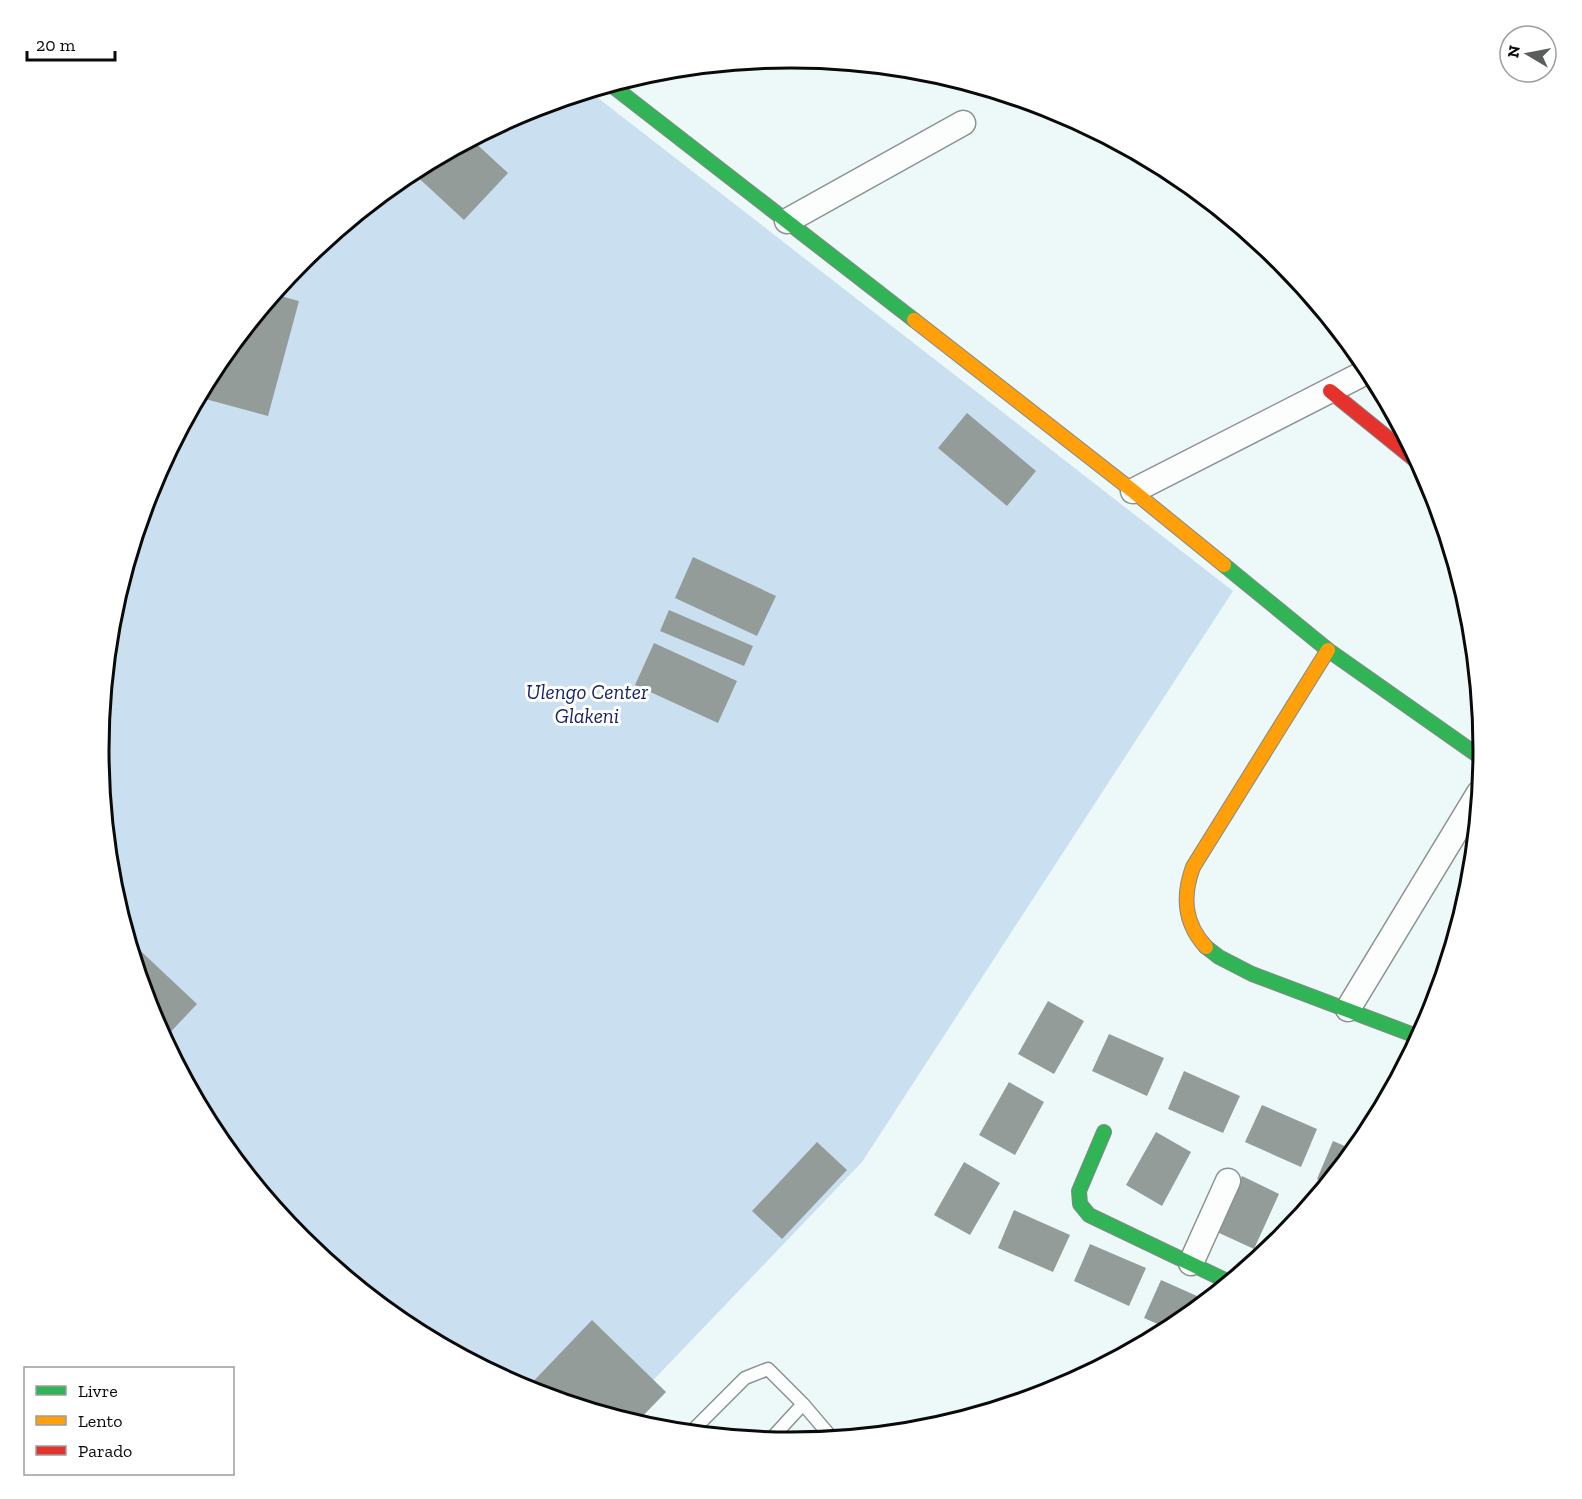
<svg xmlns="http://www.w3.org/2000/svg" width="1582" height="1499" font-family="'Zilla Slab',serif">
  <rect width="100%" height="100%" fill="#edf9f8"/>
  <path fill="#cae0f1" d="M 589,91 L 1233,591 L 862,1162 L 618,1417 L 526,1389 L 406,1325 L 301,1239 L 215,1134 L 151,1014 L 112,884 L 99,749 L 112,614 L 151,484 L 215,364 L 302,260 L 407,174 L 526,110 Z"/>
  <path fill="#949c9a" d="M 471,139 L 508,173 L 464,220 L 411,171 Z
    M 273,294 L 299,301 L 268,416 L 198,397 L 215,364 Z
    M 967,413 L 1036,471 L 1007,506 L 938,448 Z
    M 693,557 L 776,596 L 757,636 L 675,598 Z
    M 669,610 L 753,646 L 744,666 L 660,631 Z
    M 654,643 L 737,681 L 718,723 L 635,685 Z
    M 129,940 L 197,1004 L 164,1039 L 151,1014 Z
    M 1048,1001 L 1084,1021 L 1054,1074 L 1018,1054 Z
    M 1109,1034 L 1164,1058 L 1147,1096 L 1092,1071 Z
    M 1184,1071 L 1240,1096 L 1223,1133 L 1168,1109 Z
    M 1009,1082 L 1044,1102 L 1015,1155 L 979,1135 Z
    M 1262,1105 L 1317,1129 L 1301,1167 L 1245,1142 Z
    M 1156,1132 L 1191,1152 L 1162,1206 L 1126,1185 Z
    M 1333,1141 L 1354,1150 L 1327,1183 L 1317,1179 Z
    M 817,1142 L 847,1170 L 782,1239 L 752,1211 Z
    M 964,1162 L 1000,1183 L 970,1235 L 934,1215 Z
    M 1242,1176 L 1279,1194 L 1254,1249 L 1217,1232 Z
    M 1014,1210 L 1070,1235 L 1053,1272 L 998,1248 Z
    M 1090,1244 L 1146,1268 L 1129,1306 L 1074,1281 Z
    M 1161,1280 L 1206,1300 L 1169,1329 L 1144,1318 Z
    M 592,1320 L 666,1392 L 636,1423 L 526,1389 Z"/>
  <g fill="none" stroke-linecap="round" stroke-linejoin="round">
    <defs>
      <path id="lane" d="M 691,1432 L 745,1378 L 768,1369 L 803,1404
        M 770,1440 L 803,1404 L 832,1438"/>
      <path id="street" d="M 787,221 L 963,123
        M 1133,491 L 1370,370
        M 1348,1009 L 1479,793
        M 1191,1263 L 1228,1181"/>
      <path id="fast" d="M 610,84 L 914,320
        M 1224,565 L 1328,650 L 1483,759
        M 1206,947 L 1219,957 L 1252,974 L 1419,1037
        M 1104,1132 L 1079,1191 L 1080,1204 L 1089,1215 L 1229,1282"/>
      <path id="slow" d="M 914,320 L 1133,491 L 1224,565
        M 1206,947 C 1184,923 1182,897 1193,867 L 1328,650"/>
      <path id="jam" d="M 1330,391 L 1420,464"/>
    </defs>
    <use href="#lane" stroke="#8c9291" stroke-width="15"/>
    <use href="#street" stroke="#8c9291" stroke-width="27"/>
    <use href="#fast" stroke="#838888" stroke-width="16"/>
    <use href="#slow" stroke="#838888" stroke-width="16"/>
    <use href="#jam" stroke="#838888" stroke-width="16"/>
    <use href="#lane" stroke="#fcfefe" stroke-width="12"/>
    <use href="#street" stroke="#fcfefe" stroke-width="24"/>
    <use href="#fast" stroke="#30b455" stroke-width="14"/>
    <use href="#slow" stroke="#ff9f0a" stroke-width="14"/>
    <use href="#jam" stroke="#e5322d" stroke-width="14"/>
  </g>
  <g text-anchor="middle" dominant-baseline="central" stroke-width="6" stroke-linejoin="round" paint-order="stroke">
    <g font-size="21" font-style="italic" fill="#162466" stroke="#fff">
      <text x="587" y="691">Ulengo Center<tspan x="587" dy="24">Glakeni</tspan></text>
    </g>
  </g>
  <path d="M0 0H1582V1499H0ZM109 750a682 682 0 1 1 1364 0a682 682 0 1 1-1364 0Z" fill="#fff" fill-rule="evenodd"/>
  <path fill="none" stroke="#0a0a0a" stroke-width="3" d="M109 750a682 682 0 1 1 1364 0a682 682 0 1 1-1364 0Z"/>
  <rect x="24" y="1367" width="210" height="108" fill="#ffffff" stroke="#9d9d9d" stroke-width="1.5"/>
  <rect x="36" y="1386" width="30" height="9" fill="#30b455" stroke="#9d9d9d" stroke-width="1.5"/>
  <text x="78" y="1397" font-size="18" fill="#0a0a0a">Livre</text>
  <rect x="36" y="1416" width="30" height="9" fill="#ff9f0a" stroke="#9d9d9d" stroke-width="1.5"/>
  <text x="78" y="1427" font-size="18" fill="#0a0a0a">Lento</text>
  <rect x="36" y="1446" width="30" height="9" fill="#e5322d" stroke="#9d9d9d" stroke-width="1.5"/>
  <text x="78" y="1457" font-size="18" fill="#0a0a0a">Parado</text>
  <g transform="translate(1528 54) rotate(280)"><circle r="28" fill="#ffffff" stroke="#9d9d9d" stroke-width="1.5"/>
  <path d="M0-4.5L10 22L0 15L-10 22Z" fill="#595e5d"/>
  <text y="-9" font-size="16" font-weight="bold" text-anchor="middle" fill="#0a0a0a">N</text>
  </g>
  <path d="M27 51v9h88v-9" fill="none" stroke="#0a0a0a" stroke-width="3"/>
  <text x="36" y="51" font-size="18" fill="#0a0a0a" stroke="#ffffff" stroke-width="4.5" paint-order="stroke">20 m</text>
</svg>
